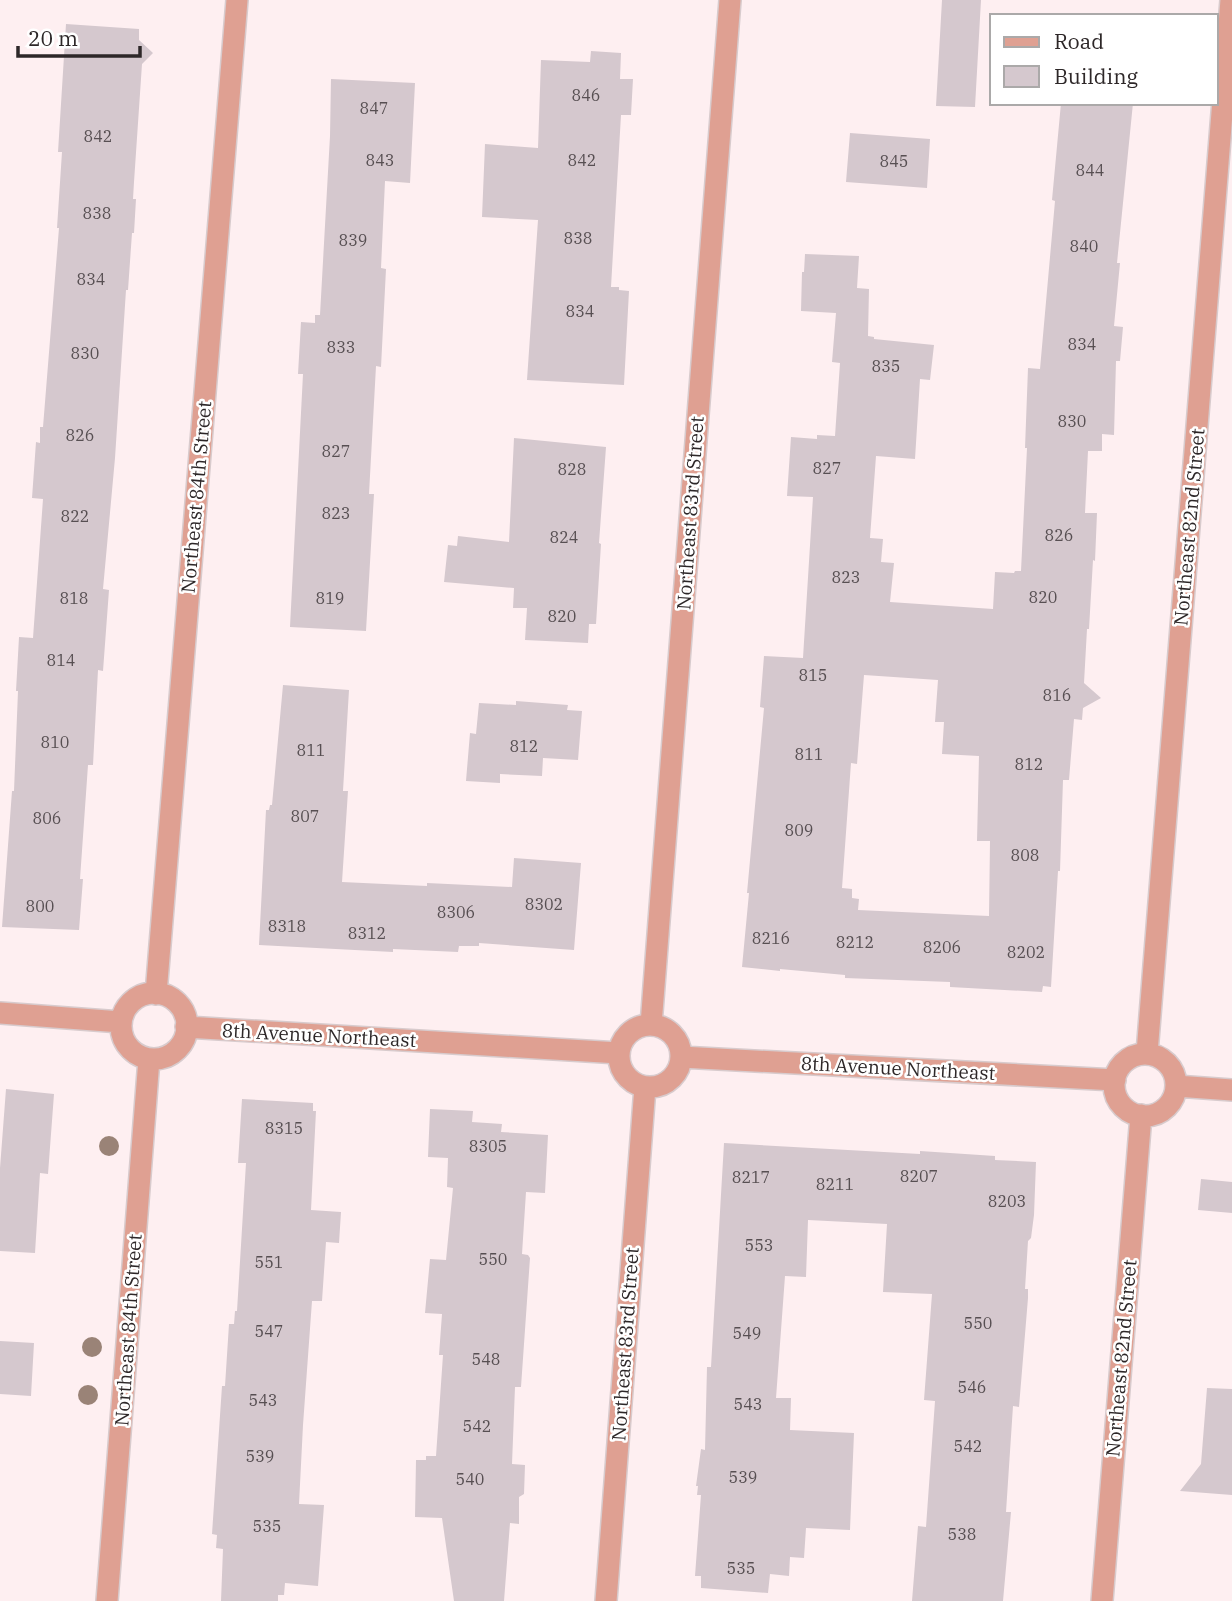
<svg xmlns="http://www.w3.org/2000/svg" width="1232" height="1601" font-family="'IBM Plex Serif',serif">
  <rect width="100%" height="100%" fill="#feeff1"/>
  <path fill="#d5c8ce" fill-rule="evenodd" d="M 942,0 L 981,0 L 975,107 L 936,106 Z
    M 66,24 L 139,29 L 139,40 L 153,53 L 142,64 L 134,182 L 133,199 L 136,199 L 134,233 L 132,233 L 128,290 L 126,290 L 115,458 L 103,589 L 109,590 L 103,671 L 98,670 L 93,765 L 88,765 L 80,879 L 83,879 L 79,930 L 2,927 L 12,791 L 14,791 L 18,691 L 16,691 L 19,637 L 33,638 L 43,499 L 32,498 L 36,442 L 40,443 L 40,427 L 43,427 L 59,228 L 57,228 L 62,152 L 58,152 Z
    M 591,51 L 621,53 L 620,79 L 633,79 L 631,115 L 621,115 L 611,287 L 619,287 L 619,290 L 629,291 L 624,385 L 527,380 L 538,220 L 482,217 L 485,144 L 538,148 L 541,60 L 590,62 Z
    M 331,79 L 415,83 L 410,183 L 385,181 L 381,268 L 386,269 L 381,367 L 376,366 L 369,494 L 374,494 L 366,631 L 290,627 L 303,374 L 298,374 L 301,322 L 315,323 L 315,315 L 320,315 L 330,136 Z
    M 1061,103 L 1133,103 L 1117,263 L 1120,263 L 1114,326 L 1123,327 L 1120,361 L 1116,361 L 1114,435 L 1102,434 L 1102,451 L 1088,451 L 1085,513 L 1097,513 L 1095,561 L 1093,560 L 1089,629 L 1087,629 L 1084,683 L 1101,698 L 1083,708 L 1082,720 L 1074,719 L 1069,780 L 1063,780 L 1060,871 L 1058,871 L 1051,987 L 1043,986 L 1042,992 L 950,987 L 950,982 L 845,978 L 845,975 L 780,969 L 780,971 L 742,967 L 749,893 L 747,893 L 764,708 L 760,707 L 764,656 L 803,658 L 813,497 L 787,496 L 791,437 L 817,439 L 817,435 L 835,436 L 840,363 L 832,362 L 836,313 L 801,311 L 802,272 L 804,272 L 805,254 L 859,256 L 857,288 L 869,289 L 868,336 L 874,337 L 874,339 L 934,345 L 930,380 L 920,379 L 915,459 L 876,456 L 870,538 L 883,539 L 881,562 L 894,563 L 890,602 L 993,609 L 995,572 L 1014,573 L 1015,571 L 1021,571 L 1027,448 L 1025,448 L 1028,368 L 1040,369 L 1055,201 L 1052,200 ZM 864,675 L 938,680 L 935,722 L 944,722 L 942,754 L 979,756 L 977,841 L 990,841 L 989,916 L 858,910 L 859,899 L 852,898 L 852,889 L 842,888 L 851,763 L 857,764 Z
    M 850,133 L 930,139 L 927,188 L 846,182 Z
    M 514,438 L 606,447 L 599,543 L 601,544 L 596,624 L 589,624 L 588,643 L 525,640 L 527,608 L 513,608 L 514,588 L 444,582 L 448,545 L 457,546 L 458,536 L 509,542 Z
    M 283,685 L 349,690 L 343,791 L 348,791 L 342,882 L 427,886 L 427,883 L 512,887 L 514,858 L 581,863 L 574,950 L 479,943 L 479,946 L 459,946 L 458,952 L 393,949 L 393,952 L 259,945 L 266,810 L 269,810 L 270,805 L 272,805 Z
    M 516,701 L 568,705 L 567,710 L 582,711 L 578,760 L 543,758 L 542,776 L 500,774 L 500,783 L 466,781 L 470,733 L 476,734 L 479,703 L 516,705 Z
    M 6,1089 L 54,1094 L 48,1174 L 40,1173 L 35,1253 L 0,1251 L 0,1168 Z
    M 242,1099 L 313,1103 L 313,1111 L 316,1111 L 311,1210 L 341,1212 L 339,1243 L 326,1242 L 322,1301 L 312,1301 L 303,1425 L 299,1504 L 324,1505 L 318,1586 L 285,1583 L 284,1595 L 278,1595 L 278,1601 L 221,1601 L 223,1549 L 216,1548 L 217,1535 L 212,1534 L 222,1386 L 225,1386 L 229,1324 L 234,1324 L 235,1311 L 237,1311 L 246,1163 L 238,1163 Z
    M 430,1109 L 473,1111 L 472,1122 L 502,1124 L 501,1132 L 548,1135 L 545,1193 L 526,1192 L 522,1254 L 528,1255 L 530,1258 L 521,1387 L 515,1387 L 512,1464 L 525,1465 L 524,1494 L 519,1497 L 519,1524 L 510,1523 L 504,1601 L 454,1601 L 442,1518 L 415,1517 L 416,1460 L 426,1460 L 426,1456 L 436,1456 L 443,1355 L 439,1355 L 442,1314 L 425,1313 L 430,1259 L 446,1260 L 453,1188 L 447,1187 L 448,1158 L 428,1157 Z
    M 724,1143 L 920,1154 L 920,1151 L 995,1156 L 995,1160 L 1036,1162 L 1034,1215 L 1031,1238 L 1028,1241 L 1025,1289 L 1028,1289 L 1028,1298 L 1019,1407 L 1013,1406 L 1006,1512 L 1011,1512 L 1003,1601 L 912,1601 L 918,1526 L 926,1527 L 935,1401 L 924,1400 L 932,1294 L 883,1292 L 887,1224 L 808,1220 L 806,1277 L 785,1276 L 776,1398 L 791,1398 L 790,1430 L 854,1433 L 850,1530 L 806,1528 L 804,1558 L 790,1557 L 789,1576 L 770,1574 L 768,1593 L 701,1588 L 701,1576 L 695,1576 L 701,1495 L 697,1495 L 698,1486 L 696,1486 L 701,1449 L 705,1450 L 707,1367 L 711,1367 Z
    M 1201,1179 L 1232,1182 L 1232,1213 L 1198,1210 Z
    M 0,1341 L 34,1343 L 31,1396 L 0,1394 Z
    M 1207,1388 L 1232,1389 L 1232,1495 L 1180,1491 L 1201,1464 Z"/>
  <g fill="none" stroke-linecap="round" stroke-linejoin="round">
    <defs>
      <path id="minor" d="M121 1026a33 33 0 1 1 66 0a33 33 0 1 1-66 0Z
        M 156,994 L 237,0
        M 0,1013 L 121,1022
        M619 1056a31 31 0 1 1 62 0a31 31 0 1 1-62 0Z
        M 651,1025 L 730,0
        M 186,1027 L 619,1053
        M 1147,1053 L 1231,0
        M1114 1085a31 31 0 1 1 62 0a31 31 0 1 1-62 0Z
        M 681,1057 L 1115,1080
        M 1176,1086 L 1232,1090
        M 107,1601 L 149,1059
        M 606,1601 L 645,1087
        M 1102,1601 L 1141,1115"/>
    </defs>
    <use href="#minor" stroke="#d8cbcd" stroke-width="24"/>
    <use href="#minor" stroke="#dfa092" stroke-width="21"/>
  </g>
  <g fill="#9a8377">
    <circle cx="109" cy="1146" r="10"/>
    <circle cx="92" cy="1347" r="10"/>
    <circle cx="88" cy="1395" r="10"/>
  </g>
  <g text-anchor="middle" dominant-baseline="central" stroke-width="5" stroke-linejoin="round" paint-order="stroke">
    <g font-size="16" fill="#574f52">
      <text x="586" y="95">846</text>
      <text x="374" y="108">847</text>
      <text x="98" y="136">842</text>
      <text x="380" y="160">843</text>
      <text x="582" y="160">842</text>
      <text x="894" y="161">845</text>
      <text x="1090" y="170">844</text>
      <text x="97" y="213">838</text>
      <text x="578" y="238">838</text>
      <text x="353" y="240">839</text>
      <text x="1084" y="246">840</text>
      <text x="91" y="279">834</text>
      <text x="580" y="311">834</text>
      <text x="1082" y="344">834</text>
      <text x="341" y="347">833</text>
      <text x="85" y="353">830</text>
      <text x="886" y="366">835</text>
      <text x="1072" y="421">830</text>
      <text x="80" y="435">826</text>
      <text x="336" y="451">827</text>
      <text x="827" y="468">827</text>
      <text x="572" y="469">828</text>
      <text x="336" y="513">823</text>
      <text x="75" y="516">822</text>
      <text x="1059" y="535">826</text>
      <text x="564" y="537">824</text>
      <text x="846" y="577">823</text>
      <text x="1043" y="597">820</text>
      <text x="74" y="598">818</text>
      <text x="330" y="598">819</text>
      <text x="562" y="616">820</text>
      <text x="61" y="660">814</text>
      <text x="813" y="675">815</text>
      <text x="1057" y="695">816</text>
      <text x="55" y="742">810</text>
      <text x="524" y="746">812</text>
      <text x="311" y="750">811</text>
      <text x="809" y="754">811</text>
      <text x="1029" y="764">812</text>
      <text x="305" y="816">807</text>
      <text x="47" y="818">806</text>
      <text x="799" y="830">809</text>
      <text x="1025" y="855">808</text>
      <text x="544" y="904">8302</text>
      <text x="40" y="906">800</text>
      <text x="456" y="912">8306</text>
      <text x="287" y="926">8318</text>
      <text x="367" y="933">8312</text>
      <text x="771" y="938">8216</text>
      <text x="855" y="942">8212</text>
      <text x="942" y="947">8206</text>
      <text x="1026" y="952">8202</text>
      <text x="284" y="1128">8315</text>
      <text x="488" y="1146">8305</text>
      <text x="919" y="1176">8207</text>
      <text x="751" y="1177">8217</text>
      <text x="835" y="1184">8211</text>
      <text x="1007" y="1201">8203</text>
      <text x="759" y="1245">553</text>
      <text x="493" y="1259">550</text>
      <text x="269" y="1262">551</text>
      <text x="978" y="1323">550</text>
      <text x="269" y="1331">547</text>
      <text x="747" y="1333">549</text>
      <text x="486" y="1359">548</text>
      <text x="972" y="1387">546</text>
      <text x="263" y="1400">543</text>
      <text x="748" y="1404">543</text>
      <text x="477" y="1426">542</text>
      <text x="968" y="1446">542</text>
      <text x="260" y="1456">539</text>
      <text x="743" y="1477">539</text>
      <text x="470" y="1479">540</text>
      <text x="267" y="1526">535</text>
      <text x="962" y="1534">538</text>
      <text x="741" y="1568">535</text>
    </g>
    <g font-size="19" fill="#2d2728" stroke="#fff">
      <text transform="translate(196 497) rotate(-85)">Northeast 84th Street</text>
      <text transform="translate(690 513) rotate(-86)">Northeast 83rd Street</text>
      <text transform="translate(1189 527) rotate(-85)">Northeast 82nd Street</text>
      <text transform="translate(319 1035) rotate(3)">8th Avenue Northeast</text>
      <text transform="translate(898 1068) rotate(3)">8th Avenue Northeast</text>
      <text transform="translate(128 1330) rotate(-86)">Northeast 84th Street</text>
      <text transform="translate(625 1344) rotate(-86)">Northeast 83rd Street</text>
      <text transform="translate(1121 1358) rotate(-85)">Northeast 82nd Street</text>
    </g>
  </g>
  <rect x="990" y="14" width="228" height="91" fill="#ffffff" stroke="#aba9a9" stroke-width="2"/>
  <rect x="1004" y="37" width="35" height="10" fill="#dfa092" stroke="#aba9a9" stroke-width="2"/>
  <text x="1054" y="49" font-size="21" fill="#2d2728">Road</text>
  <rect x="1004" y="66" width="35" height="21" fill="#d5c8ce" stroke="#aba9a9" stroke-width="2"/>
  <text x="1054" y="84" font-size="21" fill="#2d2728">Building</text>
  <path d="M18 46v10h122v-10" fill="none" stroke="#2d2728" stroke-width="3.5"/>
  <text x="28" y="46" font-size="21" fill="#2d2728" stroke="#ffffff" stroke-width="5" paint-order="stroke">20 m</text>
</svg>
